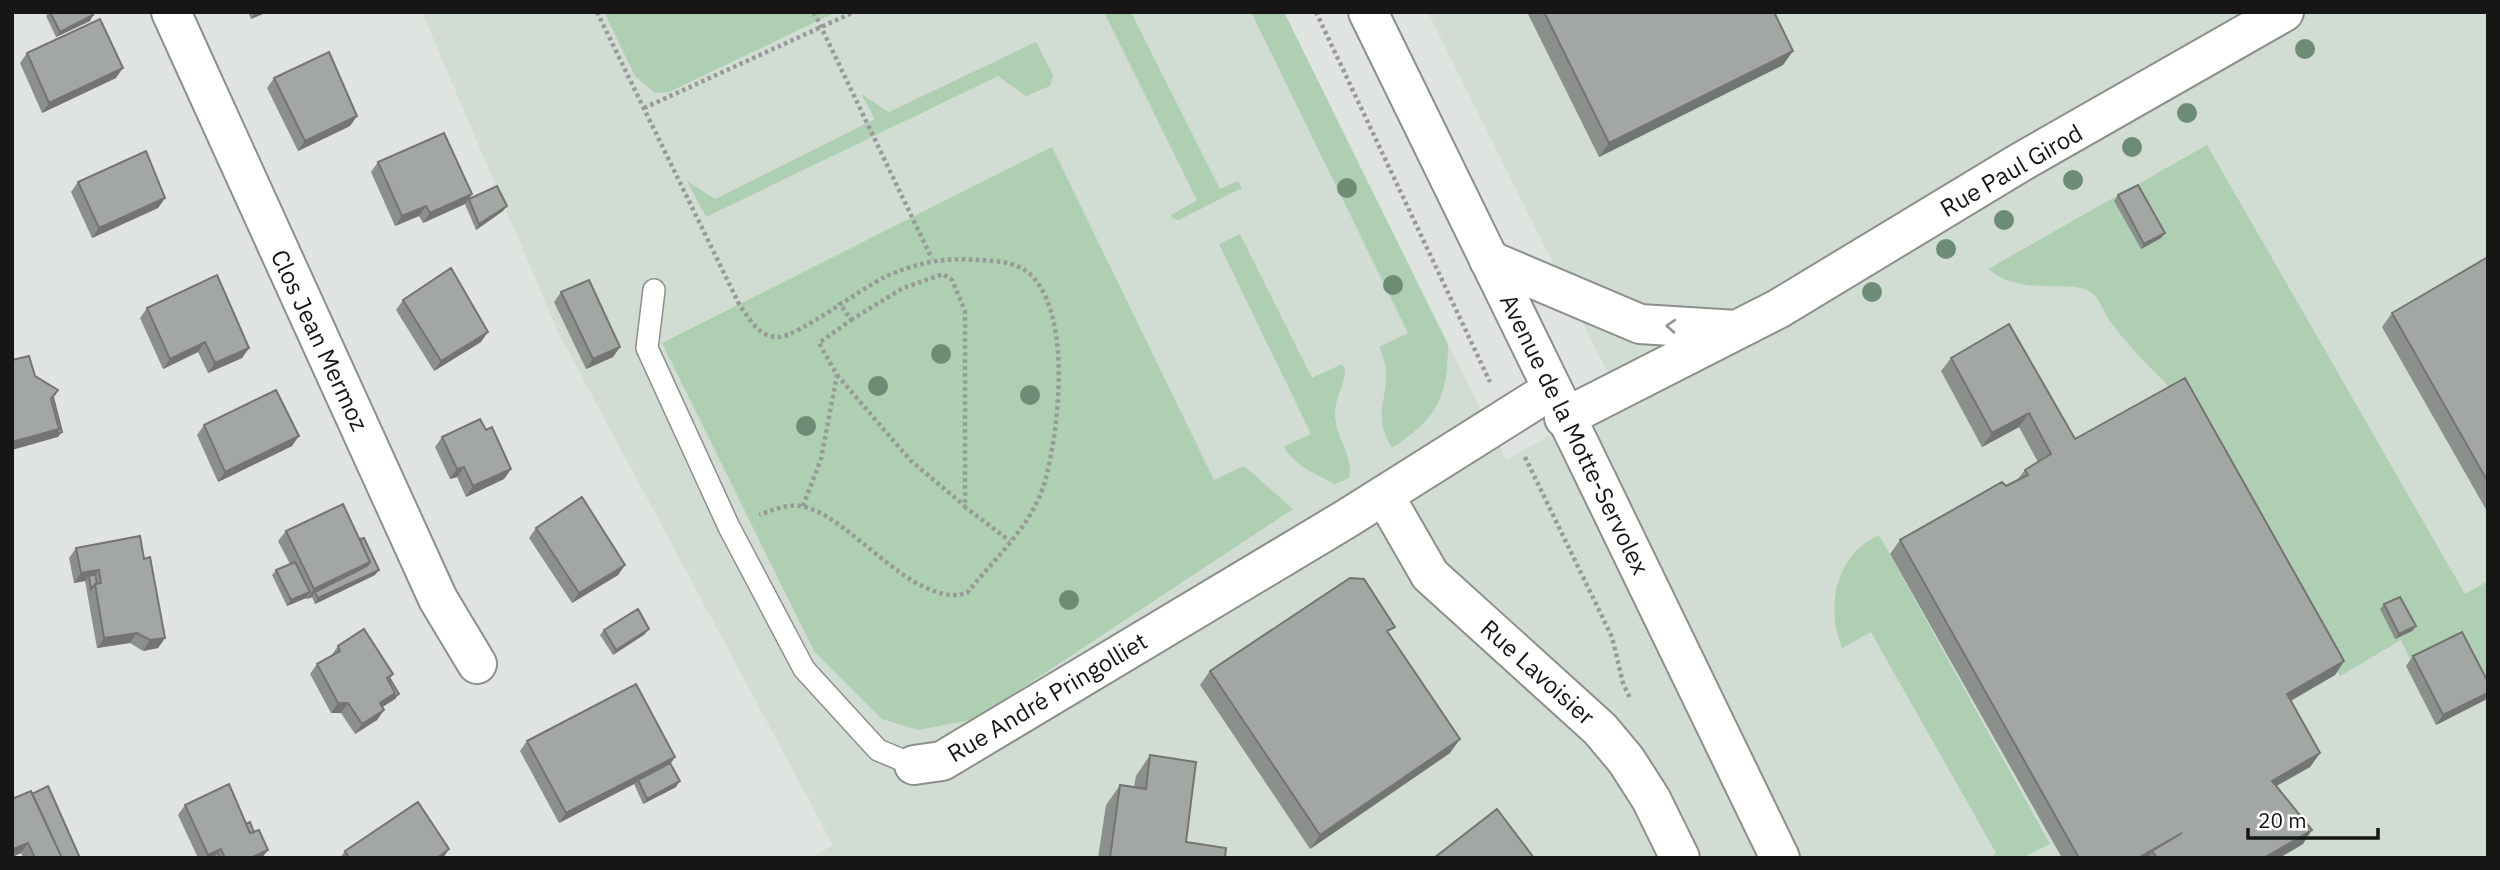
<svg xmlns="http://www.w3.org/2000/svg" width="2500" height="870" font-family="'IBM Plex Sans',sans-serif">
  <rect width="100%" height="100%" fill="#e0e4e1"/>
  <path fill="#d1dcd2" d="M 422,12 L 1284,12 L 1506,460 L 1619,396 L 1428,12 L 2488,12 L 2488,858 L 811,858 L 833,845 L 558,332 Z"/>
  <path fill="#aecfb2" d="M 604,12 L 836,12 L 669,92 L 655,93 L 635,76 Z
    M 1104,12 L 1131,12 L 1220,189 L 1238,181 L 1242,188 L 1179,220 L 1173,219 L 1171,215 L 1197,200 Z
    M 1251,12 L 1284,12 L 1448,345 C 1448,398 1436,419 1392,448 C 1366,406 1400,391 1379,347 L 1408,333 Z
    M 1036,42 L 1053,75 L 1050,86 L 1026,96 L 998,76 L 706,217 L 687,181 L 715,199 L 875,119 L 861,94 L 889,112 Z
    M 2207,145 L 2465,594 L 2488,581 L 2488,703 L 2454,638 L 2410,659 L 2401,640 L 2340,676 L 2165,382 C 2145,363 2126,343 2110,321 C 2104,313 2100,299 2092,293 C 2071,277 2026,299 1988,269 Z
    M 1052,147 L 1214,480 L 1244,466 L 1293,509 L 975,719 L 918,730 L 882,719 L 814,651 L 662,343 Z
    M 1240,234 L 1312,378 L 1342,364 L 1345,369 C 1345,384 1335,398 1335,413 C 1334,436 1355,457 1349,478 L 1335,484 C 1318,475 1293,465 1284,447 L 1311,434 L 1219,244 Z
    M 1879,535 L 2050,844 L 2022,858 L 1990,858 L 1996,853 L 1871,632 L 1842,648 C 1825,606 1836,554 1879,535 Z"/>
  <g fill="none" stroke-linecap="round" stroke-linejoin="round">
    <defs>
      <path id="service" d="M 654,290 L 647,348 L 729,527 L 804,669 L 878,750 L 914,765"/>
      <path id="minor" d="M 171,12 L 438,599 L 477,664
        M 1489,260 L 1640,324 L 1737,330
        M 1564,418 L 1778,309 L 2021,162 L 2284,12
        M 1384,495 L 1430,575 L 1600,729 L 1626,760 L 1651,799 L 1680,858
        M 914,765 L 942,761 L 1346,519 L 1551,390"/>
      <path id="secondary" d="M 1368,12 C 1505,294 1645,575 1780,858"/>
    </defs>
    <use href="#service" stroke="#8c8f8c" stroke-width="24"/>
    <use href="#minor" stroke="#8c8f8c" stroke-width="42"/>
    <use href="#secondary" stroke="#8c8f8c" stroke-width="42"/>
    <path stroke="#979a98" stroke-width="4.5" stroke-dasharray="3.5 3.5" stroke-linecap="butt" d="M 597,12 L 740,306 C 751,320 759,338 779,337 C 800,335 860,289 885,277 C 916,263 943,257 977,260 C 996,261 1017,261 1032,276 C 1072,318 1059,430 1045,481 C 1033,525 994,559 967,593 C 913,610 848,512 800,506 C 785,504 773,510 759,515
      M 814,12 L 932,259
      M 1316,12 L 1490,382
      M 644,108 L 854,12
      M 851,320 L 903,288 L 943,274 L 952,280 L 965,311 L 965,507 L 1010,541
      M 837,375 L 911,461 L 965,506
      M 1525,457 L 1612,637 L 1623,683 L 1630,698
      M 803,506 L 821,459 L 837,375 L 819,343 L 851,320 L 839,302"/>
    <use href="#service" stroke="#fff" stroke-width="21"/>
    <use href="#minor" stroke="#fff" stroke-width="38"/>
    <use href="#secondary" stroke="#fff" stroke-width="38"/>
  </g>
  <g fill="#6c8c75">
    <circle cx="2305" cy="49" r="10"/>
    <circle cx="2187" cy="113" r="10"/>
    <circle cx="2132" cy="147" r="10"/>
    <circle cx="2073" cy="180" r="10"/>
    <circle cx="1347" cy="188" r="10"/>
    <circle cx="2004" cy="220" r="10"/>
    <circle cx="1946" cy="249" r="10"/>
    <circle cx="1393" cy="285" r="10"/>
    <circle cx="1872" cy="292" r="10"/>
    <circle cx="941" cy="354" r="10"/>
    <circle cx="878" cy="386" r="10"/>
    <circle cx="1030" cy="395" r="10"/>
    <circle cx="806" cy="426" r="10"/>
    <circle cx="1069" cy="600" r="10"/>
  </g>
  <path fill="#8c908c" d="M 49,12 L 91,12 L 93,15 L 90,21 L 56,37 L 46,16 Z
    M 248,12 L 267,12 L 251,19 Z
    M 1527,12 L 1774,12 L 1783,65 L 1599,157 Z
    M 27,53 L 116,78 L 42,113 L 20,63 Z
    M 274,78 L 357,116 L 350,126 L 298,151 L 267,88 Z
    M 378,162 L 472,194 L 469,199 L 503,211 L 476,230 L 465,204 L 423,223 L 419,216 L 395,226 L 371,172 Z
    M 78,182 L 165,198 L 158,208 L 92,238 L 71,192 Z
    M 2118,195 L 2161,238 L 2141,249 L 2114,201 Z
    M 2488,257 L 2488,513 L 2382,327 L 2392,313 Z
    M 561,292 L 620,347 L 613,357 L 586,369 L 554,302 Z
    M 403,300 L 481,342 L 434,371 L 396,310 Z
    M 147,308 L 249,348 L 242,358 L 208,373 L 198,352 L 163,369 L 140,318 Z
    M 1951,358 L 2075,439 L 2344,661 L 2335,675 L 2291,701 L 2320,753 L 2310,767 L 2276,786 L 2303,844 L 2279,858 L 2062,858 L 1890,554 L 1900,540 L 2017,480 L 2025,470 L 2038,462 L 2019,427 L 1982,447 L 1941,371 Z
    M 204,425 L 292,446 L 218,482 L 197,435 Z
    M 486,430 L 511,469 L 504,479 L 466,497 L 457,477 L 450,479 L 435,447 L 442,437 Z
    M 536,528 L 625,565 L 618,575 L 572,603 L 529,538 Z
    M 286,531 L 375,575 L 315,604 L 312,597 L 307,599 L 306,598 L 287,606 L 272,575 L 276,570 L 290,564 L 278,541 Z
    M 76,548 L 144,559 L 165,638 L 158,648 L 143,651 L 130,643 L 97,648 L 85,581 L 74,583 L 69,558 Z
    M 2384,604 L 2416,626 L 2412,631 L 2395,639 L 2380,609 Z
    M 604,630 L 645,634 L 613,655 L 600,635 Z
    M 1390,634 L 1450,753 L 1310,849 L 1200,685 L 1210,671 Z
    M 338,646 L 393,674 L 390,679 L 399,694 L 395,699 L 382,707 L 384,710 L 377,720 L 355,734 L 341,713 L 331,713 L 310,674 L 317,664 L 331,656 Z
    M 2413,656 L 2488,682 L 2488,696 L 2485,700 L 2436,725 L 2406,666 Z
    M 527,741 L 675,757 L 670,764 L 676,787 L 643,804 L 634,784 L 559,823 L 520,751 Z
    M 1150,755 L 1186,842 L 1225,858 L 1098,858 L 1106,805 L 1120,785 L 1134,787 L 1136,776 Z
    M 12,799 L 80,858 L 23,858 L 21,853 L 12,857 Z
    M 185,805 L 246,824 L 262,858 L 198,858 L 178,815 Z
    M 345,851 L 443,858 L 340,858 Z"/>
  <path fill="#727572" d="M 256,12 L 267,12 L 251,19 Z
    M 93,15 L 90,21 L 56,37 L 60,32 Z
    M 1793,51 L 1783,65 L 1599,157 L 1609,143 Z
    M 123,68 L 116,78 L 42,113 L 49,103 Z
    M 357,116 L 350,126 L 298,151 L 305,141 Z
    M 472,194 L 465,204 L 423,223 L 430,213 Z
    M 165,198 L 158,208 L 92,238 L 99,228 Z
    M 426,206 L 419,216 L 395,226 L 402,216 Z
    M 507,206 L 503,211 L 476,230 L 479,224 Z
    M 2165,233 L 2161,238 L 2141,249 L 2144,244 Z
    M 488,332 L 481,342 L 434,371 L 441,361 Z
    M 205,342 L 198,352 L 163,369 L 170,359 Z
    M 620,347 L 613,357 L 586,369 L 593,359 Z
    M 249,348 L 242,358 L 208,373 L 215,363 Z
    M 2029,413 L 2019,427 L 1982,447 L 1992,433 Z
    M 59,429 L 62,432 L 58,437 L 12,450 L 12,442 Z
    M 299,436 L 292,446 L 218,482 L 225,472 Z
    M 464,467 L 457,477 L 450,479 L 457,469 Z
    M 511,469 L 504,479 L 466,497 L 473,486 Z
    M 370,562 L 363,572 L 315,592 L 312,597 L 307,599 L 314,589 Z
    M 625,565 L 618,575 L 572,603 L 579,593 Z
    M 99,570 L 92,580 L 89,576 L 85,581 L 74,583 L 81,573 Z
    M 379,570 L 375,575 L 315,604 L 318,598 Z
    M 310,592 L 306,598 L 287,606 L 291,600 Z
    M 2416,626 L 2412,631 L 2395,639 L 2399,634 Z
    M 649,629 L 645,634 L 613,655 L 616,650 Z
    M 137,633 L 130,643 L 97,648 L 104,638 Z
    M 165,638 L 158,648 L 143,651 L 150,640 Z
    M 2344,661 L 2335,675 L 2277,708 L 2287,694 Z
    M 395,693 L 399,694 L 395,699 L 373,713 L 380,703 Z
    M 2488,693 L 2488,696 L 2485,700 L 2436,725 L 2443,715 Z
    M 338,703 L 348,703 L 341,713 L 331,713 Z
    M 384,710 L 377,720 L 355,734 L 362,724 Z
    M 1460,739 L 1450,753 L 1310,849 L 1320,835 Z
    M 2320,753 L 2310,767 L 2262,794 L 2272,781 Z
    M 675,757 L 668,767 L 638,780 L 634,784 L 559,823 L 566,813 Z
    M 680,781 L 676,787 L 643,804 L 647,799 Z
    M 2312,830 L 2303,844 L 2279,858 L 2264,858 Z
    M 2182,833 L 2152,851 L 2148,858 L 2138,858 Z
    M 28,843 L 21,853 L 12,857 L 13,849 Z
    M 221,849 L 215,858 L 206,858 L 208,855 Z
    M 449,849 L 443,858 L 437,858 Z
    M 268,850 L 262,858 L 250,858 Z"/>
  <path fill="#a3a7a3" stroke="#727572" stroke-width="2" d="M 50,12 L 91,12 L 93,15 L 60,32 Z
    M 1544,12 L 1774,12 L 1793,51 L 1609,143 Z
    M 100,19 L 123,68 L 49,103 L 27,53 Z
    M 329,52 L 357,116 L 305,141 L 274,78 Z
    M 444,133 L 472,194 L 430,213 L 426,206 L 402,216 L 378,162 Z
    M 146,151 L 165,198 L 99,228 L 78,182 Z
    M 2138,185 L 2165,233 L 2144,244 L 2118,195 Z
    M 497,186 L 507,206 L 479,224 L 469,199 Z
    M 2488,257 L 2488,482 L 2392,313 Z
    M 451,268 L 488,332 L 441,361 L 403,300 Z
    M 217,275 L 249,348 L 215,363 L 205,342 L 170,359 L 147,308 Z
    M 589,280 L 620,347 L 593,359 L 561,292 Z
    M 2009,324 L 2075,439 L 2185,378 L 2344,661 L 2287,694 L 2320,753 L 2272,781 L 2312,830 L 2264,858 L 2157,858 L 2152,851 L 2182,833 L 2138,858 L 2079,858 L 1900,540 L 2002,482 L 2006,486 L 2028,475 L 2025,470 L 2051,454 L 2029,413 L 1992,433 L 1951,358 Z
    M 29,356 L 35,376 L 58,390 L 51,399 L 59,429 L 12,442 L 12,360 Z
    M 276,390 L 299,436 L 225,472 L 204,425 Z
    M 53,397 L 62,432 L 56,434 L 59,429 L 51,399 Z
    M 480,419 L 486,430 L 492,427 L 511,469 L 473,486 L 464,467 L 457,469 L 442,437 Z
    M 582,497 L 625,565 L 579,593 L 536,528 Z
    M 343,504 L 370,562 L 314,589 L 286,531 Z
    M 140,536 L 144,559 L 150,557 L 165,638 L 150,640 L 137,633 L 104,638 L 95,584 L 101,583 L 99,570 L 81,573 L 76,548 Z
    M 364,538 L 379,570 L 318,598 L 315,592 L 367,566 L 370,562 L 360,539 Z
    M 295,562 L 310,592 L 291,600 L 276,570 Z
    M 95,574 L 97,584 L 95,584 L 91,589 L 89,576 Z
    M 1350,578 L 1364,579 L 1395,627 L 1387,631 L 1460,739 L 1320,835 L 1210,671 Z
    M 2400,597 L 2416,626 L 2399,634 L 2384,604 Z
    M 638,609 L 649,629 L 616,650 L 604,630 Z
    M 364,629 L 393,674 L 387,678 L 395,693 L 380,703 L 384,710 L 362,724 L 348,703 L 338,703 L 317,664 L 340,651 L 338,646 Z
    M 2462,632 L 2488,682 L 2488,693 L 2443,715 L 2413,656 Z
    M 390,679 L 399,694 L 392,698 L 395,693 L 388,680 Z
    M 636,684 L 675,757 L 566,813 L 527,741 Z
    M 1150,755 L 1196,762 L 1186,842 L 1226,848 L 1225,858 L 1110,858 L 1120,785 L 1146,789 Z
    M 670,763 L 680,781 L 647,799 L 638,780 Z
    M 229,784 L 250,833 L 259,830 L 268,850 L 250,858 L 225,858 L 221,849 L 208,855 L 185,805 Z
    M 48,786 L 80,858 L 62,858 L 32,794 Z
    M 31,791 L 62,858 L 35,858 L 28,843 L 13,849 L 12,799 Z
    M 418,802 L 449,849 L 437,858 L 349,858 L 345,851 Z
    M 1497,809 L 1534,858 L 1434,858 Z
    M 250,822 L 254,832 L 250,833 L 246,824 Z
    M 218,853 L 220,858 L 208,858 Z"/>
  <defs><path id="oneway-chevron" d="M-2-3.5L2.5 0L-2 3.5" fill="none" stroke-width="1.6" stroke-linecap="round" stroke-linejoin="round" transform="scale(1.75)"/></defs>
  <use stroke="#969696" href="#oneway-chevron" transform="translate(1671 326) rotate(-176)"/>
  <g text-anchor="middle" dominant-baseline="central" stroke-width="5" stroke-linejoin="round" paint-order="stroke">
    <g font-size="24" fill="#151615" stroke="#fff">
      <text transform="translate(2011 170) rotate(-30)">Rue Paul Girod</text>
      <text transform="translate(320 340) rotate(65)">Clos Jean Mermoz</text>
      <text transform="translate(1575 434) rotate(64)">Avenue de la Motte-Servolex</text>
      <text transform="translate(1538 672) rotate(42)">Rue Lavoisier</text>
      <text transform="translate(1047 697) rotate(-31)">Rue André Pringolliet</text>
    </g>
  </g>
  <rect width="2500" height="870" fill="none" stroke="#151615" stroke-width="28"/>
  <path d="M2248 828v10h130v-10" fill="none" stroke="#151615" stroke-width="3.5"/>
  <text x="2258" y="828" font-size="21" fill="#151615" stroke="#ffffff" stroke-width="5" paint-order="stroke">20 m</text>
</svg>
